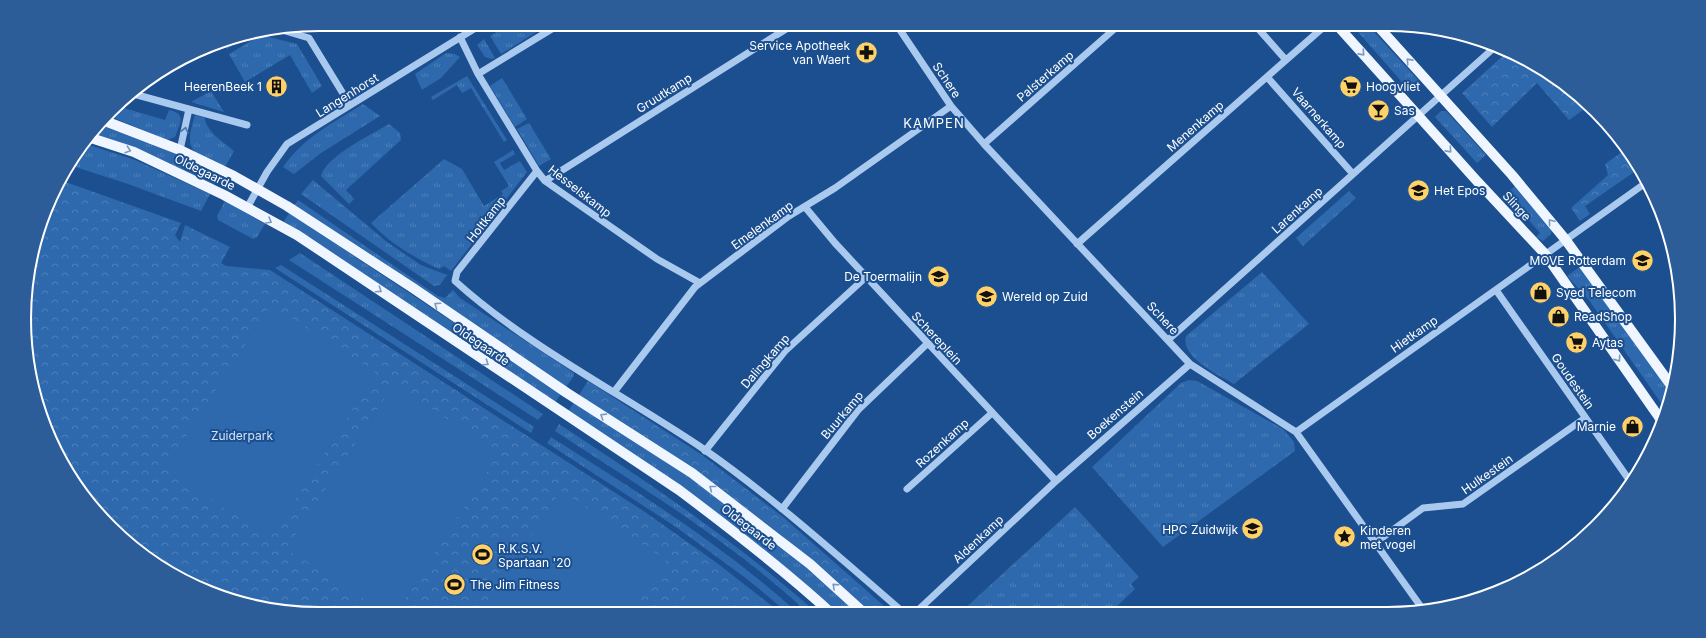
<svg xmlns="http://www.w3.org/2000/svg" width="1706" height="638" font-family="Inter,sans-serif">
  <defs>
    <pattern id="grass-tufts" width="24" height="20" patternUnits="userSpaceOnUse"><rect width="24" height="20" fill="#2e69ad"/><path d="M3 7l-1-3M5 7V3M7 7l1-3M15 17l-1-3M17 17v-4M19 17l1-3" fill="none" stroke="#4d80b9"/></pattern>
    <pattern id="forest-crowns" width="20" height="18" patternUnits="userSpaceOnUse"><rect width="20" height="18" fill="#2e69ad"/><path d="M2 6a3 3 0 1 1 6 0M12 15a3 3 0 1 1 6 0" fill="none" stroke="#4d80b9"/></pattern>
  </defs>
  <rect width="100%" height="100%" fill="#1b4f8f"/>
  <path fill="url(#grass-tufts)" d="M 510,24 L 549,24 L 501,54 L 490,36 Z
    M 1351,24 L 1367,24 L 1419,81 L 1409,90 Z
    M 261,35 L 297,44 L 322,86 L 312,93 L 290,55 L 245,82 L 229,54 Z
    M 246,36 L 227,49 L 222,41 L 224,40 Z
    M 484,39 L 495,58 L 492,59 L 485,57 L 477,45 Z
    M 446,53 L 455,54 L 460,57 L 441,78 L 422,90 L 415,74 Z
    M 467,76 L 507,140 L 504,142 L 471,88 L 462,93 L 457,85 L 433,100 L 431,97 Z
    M 502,78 L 527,119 L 515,127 L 490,86 Z
    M 211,91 L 224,112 L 191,102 Z
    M 363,104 L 380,116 L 321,153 L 294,174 L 283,167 C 304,137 333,123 363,104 Z
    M 117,106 L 165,120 L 169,110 C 187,114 180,123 175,137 L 167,140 L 109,116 Z
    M 1441,111 L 1446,111 L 1486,155 L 1477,163 L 1435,117 Z
    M 195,115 L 205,118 C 205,131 225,143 234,151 L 225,167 C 192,151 183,154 195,115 Z
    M 529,123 L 551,159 L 539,166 L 517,129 Z
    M 103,124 L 181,155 L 220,175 L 214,185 L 141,152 L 93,136 Z
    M 389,124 L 400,133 L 401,140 L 346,190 L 354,199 L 349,204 L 321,176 C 325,157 372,134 389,124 Z
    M 86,144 L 135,160 L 210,194 L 201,211 L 128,184 L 69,165 Z
    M 513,150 L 515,154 L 500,163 L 504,170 L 520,161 L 527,172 L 451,271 L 444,266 L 439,269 C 414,258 390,243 371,223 L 444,159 L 462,169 L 484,206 L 503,194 L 501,191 L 509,186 L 494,162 Z
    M 313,180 L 387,242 L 421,265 L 447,275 L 440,285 L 434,286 L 301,194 Z
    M 1515,186 L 1552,228 L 1551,234 L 1543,241 L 1536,237 L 1540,233 L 1506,194 Z
    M 1349,191 L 1356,198 L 1303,246 L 1296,238 Z
    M 298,200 L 438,296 L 445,298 L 453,290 L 460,298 L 574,373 L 574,376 L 566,387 L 294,206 Z
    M 225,201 L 265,224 L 257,237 L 253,239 L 218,220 L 217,216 Z
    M 289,213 L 561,394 L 554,404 L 283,223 Z
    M 300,253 L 543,414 L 538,420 L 289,260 Z
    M 281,265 L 534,427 L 531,433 L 275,268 Z
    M 1581,266 L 1672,394 L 1666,410 L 1589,300 L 1567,276 Z
    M 1262,272 L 1309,324 L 1234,384 C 1219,375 1180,357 1186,336 Z
    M 1189,380 L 1197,381 L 1283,429 L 1294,442 L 1295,451 L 1163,547 L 1092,467 L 1181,383 Z
    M 574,402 L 688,476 L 797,559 L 858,613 L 839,613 L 794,574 L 567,413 Z
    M 559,424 C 649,483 737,542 817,613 L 808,613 C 732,542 642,488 555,431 Z
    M 551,437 C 636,491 723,545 798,613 L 788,613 L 747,579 L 676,527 L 547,443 Z
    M 1075,507 L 1139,577 L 1131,584 L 1135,589 L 1111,612 L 960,613 Z"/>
  <path fill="url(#forest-crowns)" d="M 1508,51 L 1528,61 L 1525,64 L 1567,85 L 1589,106 L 1569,120 L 1537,83 L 1492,127 L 1462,93 Z
    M 1626,149 L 1640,168 L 1585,206 L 1590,214 L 1580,221 L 1571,208 L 1608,175 L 1605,164 Z
    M 60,180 L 181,223 L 175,235 L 180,242 L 185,225 L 230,247 L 221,263 L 226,266 L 270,270 L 645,512 L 717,563 L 781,613 L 319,614 L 242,604 L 189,584 L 140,553 L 74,483 L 46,432 L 30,377 L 27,280 L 40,224 Z
    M 588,381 L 702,455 L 783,517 L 892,613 L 870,613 L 780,534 L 713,484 L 579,395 Z"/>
  <path fill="#2e69ad" d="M 271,305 L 376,373 L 270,538 L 165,469 Z
    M 394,384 L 499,453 L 395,614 L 388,614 L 287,549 Z
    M 561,491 L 666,560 L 631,613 L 482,614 Z
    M 698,581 L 699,581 L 738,613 L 673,613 Z"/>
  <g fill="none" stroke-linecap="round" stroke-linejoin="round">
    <path stroke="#a9c9ee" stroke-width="7" d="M 896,24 L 951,106 L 984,144 L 1190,364 L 1296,432 L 1424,611
      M 1254,24 L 1285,59
      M 282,30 L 309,38 L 350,105
      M 460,37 L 478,74 L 537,171 L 545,181 L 657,259 L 700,283
      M 478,74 L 560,24
      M 1267,77 L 1353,174
      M 130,93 L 247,125
      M 984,144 L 1120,24
      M 180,150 L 189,109
      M 537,171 L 457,272 L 455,281 C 528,347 624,395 705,450 C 775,499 839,557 904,613
      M 545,181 L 794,24
      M 805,207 L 835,243 L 1056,481
      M 247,208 L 267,172 L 287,144 L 482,24
      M 1077,244 L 1327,24
      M 1496,290 L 1632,484
      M 1168,340 L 1496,46
      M 614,392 L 695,287 L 789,216 L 835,188 L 951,106
      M 1296,432 L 1647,182
      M 705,451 L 785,351 L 866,277
      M 907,489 L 992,413
      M 782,509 L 858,410 L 928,343
      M 1375,543 L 1423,508 L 1463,504 L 1585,418
      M 915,613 L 1056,481 L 1190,364"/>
    <path stroke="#f0f6ff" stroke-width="10" d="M 1336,24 L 1476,180 L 1545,254 L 1661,420
      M 1376,24 L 1512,175 L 1565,239 L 1673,388
      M 105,121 L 180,150 L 234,176 L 287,206 L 413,288 L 567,393 L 692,473 L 810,564 L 864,613
      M 91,138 L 134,152 L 224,195 L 297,235 L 679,490 C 731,529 783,569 831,613"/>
  </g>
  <defs><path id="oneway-chevron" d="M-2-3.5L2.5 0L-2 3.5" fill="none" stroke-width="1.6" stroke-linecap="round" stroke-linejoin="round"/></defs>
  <g stroke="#7b9ac1">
    <use href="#oneway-chevron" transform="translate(1362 53) rotate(48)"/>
    <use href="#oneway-chevron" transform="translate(1409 61) rotate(-132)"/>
    <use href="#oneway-chevron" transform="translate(128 150) rotate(18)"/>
    <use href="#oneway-chevron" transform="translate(1449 150) rotate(48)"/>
    <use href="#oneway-chevron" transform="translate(269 221) rotate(30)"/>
    <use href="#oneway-chevron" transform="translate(1551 222) rotate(-130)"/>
    <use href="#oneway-chevron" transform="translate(379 290) rotate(34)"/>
    <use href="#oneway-chevron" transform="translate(437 305) rotate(-146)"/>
    <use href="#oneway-chevron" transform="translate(1618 359) rotate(55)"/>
    <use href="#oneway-chevron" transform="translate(486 363) rotate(34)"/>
    <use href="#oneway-chevron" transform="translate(603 416) rotate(-148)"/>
    <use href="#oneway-chevron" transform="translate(712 488) rotate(-142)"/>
    <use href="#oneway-chevron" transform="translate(835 586) rotate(-138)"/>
  </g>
  <use stroke="#4674ac" href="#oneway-chevron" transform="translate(185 130) rotate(-77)"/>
  <defs>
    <symbol id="pharmacy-disc" viewBox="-11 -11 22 22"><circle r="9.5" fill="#ffd166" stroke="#1b4f8f"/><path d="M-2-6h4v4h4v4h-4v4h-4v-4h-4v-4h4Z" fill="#111"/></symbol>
    <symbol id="building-disc" viewBox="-11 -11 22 22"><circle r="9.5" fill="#ffd166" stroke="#1b4f8f"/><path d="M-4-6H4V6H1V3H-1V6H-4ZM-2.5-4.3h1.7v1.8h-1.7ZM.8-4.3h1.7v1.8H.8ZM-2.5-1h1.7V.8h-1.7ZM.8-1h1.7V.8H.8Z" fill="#111"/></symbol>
    <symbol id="supermarket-disc" viewBox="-11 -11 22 22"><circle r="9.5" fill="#ffd166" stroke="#1b4f8f"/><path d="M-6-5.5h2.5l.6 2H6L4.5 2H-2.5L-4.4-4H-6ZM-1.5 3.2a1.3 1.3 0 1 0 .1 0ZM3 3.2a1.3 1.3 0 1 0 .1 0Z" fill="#111"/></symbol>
    <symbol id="bar-disc" viewBox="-11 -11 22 22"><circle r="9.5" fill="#ffd166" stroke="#1b4f8f"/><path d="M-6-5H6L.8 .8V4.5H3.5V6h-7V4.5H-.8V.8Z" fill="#111"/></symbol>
    <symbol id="school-disc" viewBox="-11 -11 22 22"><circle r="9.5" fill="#ffd166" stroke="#1b4f8f"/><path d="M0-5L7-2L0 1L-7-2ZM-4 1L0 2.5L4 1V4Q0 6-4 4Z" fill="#111"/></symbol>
    <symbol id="shop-disc" viewBox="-11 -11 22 22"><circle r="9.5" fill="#ffd166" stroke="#1b4f8f"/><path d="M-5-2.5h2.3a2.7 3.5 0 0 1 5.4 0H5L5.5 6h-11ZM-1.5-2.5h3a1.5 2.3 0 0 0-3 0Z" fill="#111"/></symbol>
    <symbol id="sight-disc" viewBox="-11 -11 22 22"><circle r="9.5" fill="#ffd166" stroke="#1b4f8f"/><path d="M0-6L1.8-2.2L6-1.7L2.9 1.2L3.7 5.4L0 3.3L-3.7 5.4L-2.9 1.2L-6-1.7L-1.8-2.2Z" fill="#111"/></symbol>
    <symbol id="stadium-disc" viewBox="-11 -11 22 22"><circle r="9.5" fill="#ffd166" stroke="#1b4f8f"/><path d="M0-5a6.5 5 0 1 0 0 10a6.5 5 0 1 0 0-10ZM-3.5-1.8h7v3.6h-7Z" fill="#111"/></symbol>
  </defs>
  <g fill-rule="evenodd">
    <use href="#pharmacy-disc" x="854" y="40" width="25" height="25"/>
    <use href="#building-disc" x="264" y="74" width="25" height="25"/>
    <use href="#supermarket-disc" x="1338" y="74" width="25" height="25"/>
    <use href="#bar-disc" x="1366" y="98" width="25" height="25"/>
    <use href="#school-disc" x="1406" y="178" width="25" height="25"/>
    <use href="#school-disc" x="1630" y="248" width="25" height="25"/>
    <use href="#school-disc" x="926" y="264" width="25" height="25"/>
    <use href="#shop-disc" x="1528" y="280" width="25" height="25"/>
    <use href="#school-disc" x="974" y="284" width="25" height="25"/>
    <use href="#shop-disc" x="1546" y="304" width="25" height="25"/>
    <use href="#supermarket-disc" x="1564" y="330" width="25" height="25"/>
    <use href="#shop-disc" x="1620" y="414" width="25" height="25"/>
    <use href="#school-disc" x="1240" y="516" width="25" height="25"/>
    <use href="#sight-disc" x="1332" y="524" width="25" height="25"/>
    <use href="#stadium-disc" x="470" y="542" width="25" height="25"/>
    <use href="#stadium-disc" x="442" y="572" width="25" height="25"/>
  </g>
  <g text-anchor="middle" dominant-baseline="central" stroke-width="4" stroke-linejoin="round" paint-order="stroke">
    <g font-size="12" fill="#fff" stroke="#1b4f8f" text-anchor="start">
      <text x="850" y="45" text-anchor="end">Service Apotheek<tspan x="850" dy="14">van Waert</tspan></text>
      <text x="262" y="86" text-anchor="end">HeerenBeek 1</text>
      <text x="1366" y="86">Hoogvliet</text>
      <text x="1394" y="110">Sas</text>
      <text x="1434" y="190">Het Epos</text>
      <text x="1626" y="260" text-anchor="end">MOVE Rotterdam</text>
      <text x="922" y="276" text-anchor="end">De Toermalijn</text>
      <text x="1556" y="292">Syed Telecom</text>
      <text x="1002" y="296">Wereld op Zuid</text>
      <text x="1574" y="316">ReadShop</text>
      <text x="1592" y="342">Aytas</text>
      <text x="1616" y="426" text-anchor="end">Marnie</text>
      <text x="1238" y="529" text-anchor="end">HPC Zuidwijk</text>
      <text x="1360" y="530">Kinderen<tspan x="1360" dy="14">met vogel</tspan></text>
      <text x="498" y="548">R.K.S.V.<tspan x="498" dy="14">Spartaan '20</tspan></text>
      <text x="470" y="584">The Jim Fitness</text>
    </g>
    <g font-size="12" fill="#fff" stroke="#1b4f8f">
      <text transform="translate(1045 76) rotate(-41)">Palsterkamp</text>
      <text transform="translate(947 80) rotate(56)">Schere</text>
      <text transform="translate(664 93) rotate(-32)">Gruutkamp</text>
      <text transform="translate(347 95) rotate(-32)">Langenhorst</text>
      <text transform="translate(1319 118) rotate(49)">Vaarnerkamp</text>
      <text transform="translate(1195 126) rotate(-41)">Menenkamp</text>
      <text transform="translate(205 172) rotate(26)">Oldegaarde</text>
      <text transform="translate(580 191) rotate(38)">Hesselskamp</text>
      <text transform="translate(1517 206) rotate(47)">Slinge</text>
      <text transform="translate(1297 210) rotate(-42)">Larenkamp</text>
      <text transform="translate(486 219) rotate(-52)">Holtkamp</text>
      <text transform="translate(762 225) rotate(-36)">Emelenkamp</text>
      <text transform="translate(1163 318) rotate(47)">Schere</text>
      <text transform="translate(1414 334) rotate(-35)">Hietkamp</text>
      <text transform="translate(937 338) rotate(47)">Schereplein</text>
      <text transform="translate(481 344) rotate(34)">Oldegaarde</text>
      <text transform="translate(765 361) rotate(-49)">Dalingkamp</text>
      <text transform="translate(1573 381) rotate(55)">Goudestein</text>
      <text transform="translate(1115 414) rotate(-41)">Boekenstein</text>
      <text transform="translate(842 415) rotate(-50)">Buurkamp</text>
      <text transform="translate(942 443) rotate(-42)">Rozenkamp</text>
      <text transform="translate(1487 474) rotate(-35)">Hulkestein</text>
      <text transform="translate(749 527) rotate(38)">Oldegaarde</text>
      <text transform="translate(978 539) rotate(-43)">Aldenkamp</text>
    </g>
    <g font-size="12" fill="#cfe3fa" stroke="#1b4f8f">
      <text x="242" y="435">Zuiderpark</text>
    </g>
    <g font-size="13" letter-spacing="1" fill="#fff" stroke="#1b4f8f">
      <text x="934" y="123">KAMPEN</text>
    </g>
  </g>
  <path d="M0 0H1706V638H0ZM319 31H1387A288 288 0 0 1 1675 319V319A288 288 0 0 1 1387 607H319A288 288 0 0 1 31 319V319A288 288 0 0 1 319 31Z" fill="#2d5d98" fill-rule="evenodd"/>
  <path fill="none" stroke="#fff" stroke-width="2" d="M319 31H1387A288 288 0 0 1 1675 319V319A288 288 0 0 1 1387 607H319A288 288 0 0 1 31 319V319A288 288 0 0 1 319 31Z"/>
</svg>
